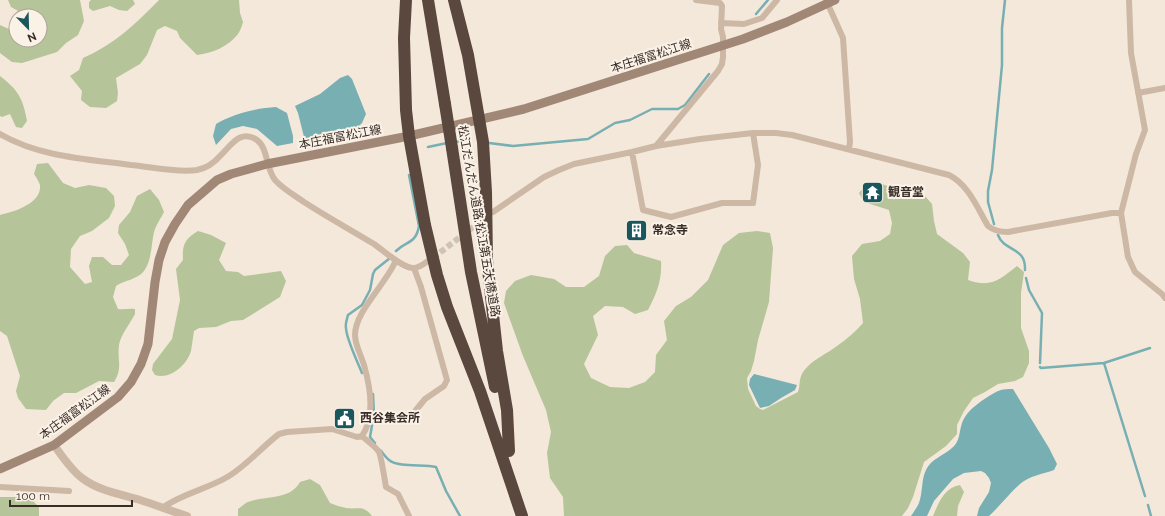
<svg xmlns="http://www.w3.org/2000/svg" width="1165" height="516" font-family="Raleway,'Noto Sans JP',sans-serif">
  <rect width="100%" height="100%" fill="#f4e8da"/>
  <path fill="#b5c499" d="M 8,0 L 80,0 L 84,21 L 78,35 L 66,43 L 57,52 L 22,63 L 12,62 L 0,53 L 0,25 L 11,30 L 16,30 L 16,40 L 40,40 L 40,16 L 21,16 L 20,12 L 11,7 Z
    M 91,0 L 133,0 L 135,4 L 127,11 L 119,10 L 110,6 L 93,11 L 89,8 L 89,2 Z
    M 159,0 L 239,0 L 240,13 L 243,22 C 242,26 240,31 238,34 C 228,47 212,53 197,55 L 180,38 L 177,31 L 165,26 L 157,30 L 147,55 L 140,64 L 116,78 L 118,93 L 117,101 L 106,108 L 90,107 L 81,100 L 82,91 L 70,76 L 79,70 L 83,58 C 112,46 137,23 159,0 Z
    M 0,76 C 18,90 23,98 27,121 L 22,128 L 16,127 L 10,114 L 2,117 L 0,116 Z
    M 48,163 L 63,183 L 75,188 L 89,185 L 106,188 L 114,196 L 115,206 L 109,218 L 92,231 L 80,236 L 71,249 L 70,267 L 85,284 L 92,282 L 89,266 L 92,257 L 103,257 L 112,265 L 121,265 L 129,255 L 125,244 L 118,233 L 119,225 L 130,212 L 137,196 L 150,189 L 159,200 L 164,212 C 161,218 156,225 154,232 C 151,245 152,260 144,271 C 137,280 124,280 116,286 L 113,297 L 118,309 C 124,310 129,308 135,309 L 135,314 C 131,322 120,336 119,345 C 117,360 123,368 114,382 L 99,381 L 76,393 L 64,393 L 53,401 L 46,410 L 26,409 L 18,398 L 16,391 L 20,376 L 7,336 L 0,331 L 0,215 C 13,212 42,204 40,185 C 39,182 36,177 34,174 L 37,164 Z
    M 875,182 L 913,194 L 924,195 L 932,204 L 934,221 L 937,234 L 963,253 L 970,262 L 968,280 C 991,288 999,280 1017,266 L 1024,272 L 1021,293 L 1021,328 L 1029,351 L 1029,363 L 1023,377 L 1015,381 L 998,384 L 985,392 L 973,398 L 964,411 L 957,425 L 957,434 L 946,446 L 924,462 L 913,497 L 908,508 L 902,516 L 564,516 L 563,497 L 550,478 L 547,453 L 551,432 L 546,410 L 523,356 L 504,303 L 506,291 L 515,281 L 531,275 L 554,279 L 566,287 L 584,287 L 599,276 L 605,256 L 615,246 L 627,245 L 634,253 L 661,261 C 662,281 657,292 648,310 L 635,314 L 623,307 L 605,306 L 593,316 L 598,335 L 584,364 L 591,378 L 610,387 L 629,388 L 645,382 L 655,372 L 656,355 L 667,340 L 664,321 L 676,306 L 691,297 L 708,280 L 723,245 L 739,233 L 757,231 L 770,233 L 773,248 L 769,302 L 758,340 L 754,361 L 751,371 L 747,378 L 748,389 L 756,406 L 760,409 L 763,410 L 798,392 C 800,387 799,381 801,376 C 808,361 824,356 837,346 C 847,339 855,332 863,323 L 860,299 L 854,279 L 852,256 L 862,244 L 880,241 L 890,234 L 892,223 L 889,210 L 864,202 L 859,193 L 864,187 Z
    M 198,231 L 211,235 L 226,243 L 219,260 L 226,271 L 238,272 L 244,276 L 281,271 L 286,281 L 280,297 L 243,320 L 231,321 L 216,327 L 199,328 L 194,331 C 193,338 192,344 191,351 C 187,365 170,380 155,375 L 152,370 L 153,364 L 172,339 L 180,300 L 176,269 L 183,260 C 182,244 185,239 198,231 Z
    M 310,479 L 320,485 L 330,503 C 335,505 341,507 346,508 C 358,510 363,504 372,516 L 238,516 L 238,509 C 241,507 245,503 248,502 C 266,495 289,501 300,482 Z
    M 960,485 L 964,492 L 958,506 L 957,516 L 933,516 C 939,502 944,488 960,485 Z
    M 0,497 L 29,497 L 39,507 L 39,516 L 0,516 Z"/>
  <path fill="#77afb3" d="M 348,75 L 352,79 L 366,114 L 362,123 L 355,130 L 305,141 L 298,113 L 295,106 L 320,94 L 340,78 Z
    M 276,107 L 287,113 L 293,136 L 293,143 L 277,146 L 257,129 L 243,126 L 231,129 L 216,145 L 213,136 L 216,124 C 233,114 256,108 276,107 Z
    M 754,374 L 797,385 L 795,390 L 781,398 L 769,406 L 760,408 L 749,385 L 750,379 Z
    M 1013,389 L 1049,448 L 1057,464 L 1054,470 C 1043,474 1029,476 1020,484 C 1009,494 1000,506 989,516 L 977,516 L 979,508 L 989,492 L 991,483 L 989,478 L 985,473 L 981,471 L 964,473 L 953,479 L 934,501 L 927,516 L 911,516 C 914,512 917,507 919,503 C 923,492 921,480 926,470 C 931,459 943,456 952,448 C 960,442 959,432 962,423 C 967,409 985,398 998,391 C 1003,389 1008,389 1013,389 Z"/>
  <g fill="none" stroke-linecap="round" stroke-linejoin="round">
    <path stroke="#77afb3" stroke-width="2.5" d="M 756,14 L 768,0
      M 454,142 L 462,141
      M 489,143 L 513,146 L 588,139 L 615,123 L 630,120 L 652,109 L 678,109 L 685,105 L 709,74
      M 428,147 L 447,143
      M 994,224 L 988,202 L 988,191 L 992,170 L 1002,65 L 1002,28 L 1005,0
      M 998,235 C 1004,252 1026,246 1025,270
      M 396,251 C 406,241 416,244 419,226 L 409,175
      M 1026,278 L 1029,290 L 1042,313 L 1040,363
      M 1104,363 L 1150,348
      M 1040,367 L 1041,368 L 1104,363 L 1145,496
      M 362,373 C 358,363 346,338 346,328 C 345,324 347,319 348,315 L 362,305 L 370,290 L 373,274 L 375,270 L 390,258
      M 373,394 L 374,414 L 370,437 L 375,443
      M 380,450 C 383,453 385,457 389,460 C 399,468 423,464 436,467 L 446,491 L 460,516
      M 1148,505 L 1151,516"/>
    <path stroke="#cec3b6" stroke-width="6" stroke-dasharray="6 3" stroke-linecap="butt" d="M 433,258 L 486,217"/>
    <path stroke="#cdb8a5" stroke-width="6" d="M 826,0 L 843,38 L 850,142 L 849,149
      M 1129,0 L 1131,53 L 1145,130 L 1136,154 L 1121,213 L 1128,257 L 1135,272 L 1162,294 L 1165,298
      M 721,23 L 744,24 L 762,18 L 777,0
      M 1138,93 L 1165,88
      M 0,134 C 40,157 86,159 131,165 C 151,167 178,173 197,170 C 207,168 214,163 220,156 C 230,147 240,128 257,140 C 268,148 266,169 275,180 C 283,189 294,195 304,202 C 327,217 351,230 374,244 C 384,251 400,266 412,268 C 418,269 424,264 428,261
      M 656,146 L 718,71 L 722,64 L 723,57 L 723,37 L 721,29 L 722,6 L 720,3 L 696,0
      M 632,152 L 643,210 L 671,217 L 722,203 L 753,203 L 758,165 L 753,133
      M 493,212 L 544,177 L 559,170 L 574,164 L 632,152 L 656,146 L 700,139 L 753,133 L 776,133 L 792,135 L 949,175 C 968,184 978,209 988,226 C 994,231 1001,232 1008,232 L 1112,213 L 1121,213
      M 414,268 L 421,287 L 447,380 L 444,386 L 425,399 L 416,410
      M 362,436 C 367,441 375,446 379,452 C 381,456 385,481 386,487 L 398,494 L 409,516
      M 0,487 L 69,491
      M 162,508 C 183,493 208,489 229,476 C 248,464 262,447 279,434 L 287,432 L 332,429 L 357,437 L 362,436 C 376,416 370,386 364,365 C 361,355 355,345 355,335 C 355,311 387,283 396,260"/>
    <path stroke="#cdb8a5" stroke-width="8" d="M 54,445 C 62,456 71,470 82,478 C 99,491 120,494 140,500 C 156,505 171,511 187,516"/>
    <path stroke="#a18776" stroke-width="9" d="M 0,469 L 54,445 L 118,397 L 131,382 L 141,364 L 148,344 L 155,282 L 159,260 L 165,242 L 175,224 L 188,205 L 217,180 L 231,174 L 267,164 L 409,136 L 524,109 L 743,39 L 787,22 L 835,0"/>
    <path stroke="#5a473d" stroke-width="12" d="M 406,0 L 404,38 L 406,110 L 409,136 L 425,225 L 437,275 L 447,307 L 480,391 L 522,516
      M 428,0 L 445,104
      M 454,0 L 468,55 L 483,142 L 486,192 L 487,260 L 497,351 L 507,410 L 509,451
      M 452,148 L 471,272 L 495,387"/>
    <path stroke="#5a473d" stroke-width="12" d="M 445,104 L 452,148"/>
  </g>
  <defs>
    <symbol id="temple-square" viewBox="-11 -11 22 22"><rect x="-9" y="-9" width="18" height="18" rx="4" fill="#19575d" stroke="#fbf2e7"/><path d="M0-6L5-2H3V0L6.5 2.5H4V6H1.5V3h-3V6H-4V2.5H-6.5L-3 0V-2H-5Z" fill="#fff"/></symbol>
    <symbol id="building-square" viewBox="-11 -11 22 22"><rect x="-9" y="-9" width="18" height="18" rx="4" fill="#19575d" stroke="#fbf2e7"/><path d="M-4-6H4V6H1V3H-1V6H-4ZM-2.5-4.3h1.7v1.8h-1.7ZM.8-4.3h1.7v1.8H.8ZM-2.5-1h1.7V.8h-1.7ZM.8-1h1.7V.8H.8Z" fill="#fff"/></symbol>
    <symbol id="civic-square" viewBox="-11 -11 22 22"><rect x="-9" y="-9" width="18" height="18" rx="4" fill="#19575d" stroke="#fbf2e7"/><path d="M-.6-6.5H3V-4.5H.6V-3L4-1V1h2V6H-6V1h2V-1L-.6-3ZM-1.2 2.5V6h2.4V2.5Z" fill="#fff"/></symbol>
  </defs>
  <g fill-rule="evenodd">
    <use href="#temple-square" x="860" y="180" width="25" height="25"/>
    <use href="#building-square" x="624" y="218" width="25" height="25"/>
    <use href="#civic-square" x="332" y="406" width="25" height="25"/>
  </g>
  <g text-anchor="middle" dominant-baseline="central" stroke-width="4" stroke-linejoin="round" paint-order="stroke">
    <g font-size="12" fill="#382d27" stroke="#fbf2e7">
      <text transform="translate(651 56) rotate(-18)">本庄福富松江線</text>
      <text transform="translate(340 137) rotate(-11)">本庄福富松江線</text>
      <text transform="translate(479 221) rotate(80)">松江だんだん道路;松江第五大橋道路</text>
      <text transform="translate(75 412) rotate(-36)">本庄福富松江線</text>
    </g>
    <g font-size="12" font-weight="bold" fill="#382d27" stroke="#fbf2e7" text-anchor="start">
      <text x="888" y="192">観音堂</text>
      <text x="652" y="230">常念寺</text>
      <text x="360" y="418">西谷集会所</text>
    </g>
  </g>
  <g transform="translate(28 28) rotate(157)"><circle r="19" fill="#fbf2e7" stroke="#ada39a"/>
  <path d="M0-3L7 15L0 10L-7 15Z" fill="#19575d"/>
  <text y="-6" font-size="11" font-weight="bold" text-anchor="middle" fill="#382d27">N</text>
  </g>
  <path d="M10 500v6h122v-6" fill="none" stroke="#382d27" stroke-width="2"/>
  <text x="16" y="500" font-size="12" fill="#382d27" stroke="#fbf2e7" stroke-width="3" paint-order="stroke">100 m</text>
</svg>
